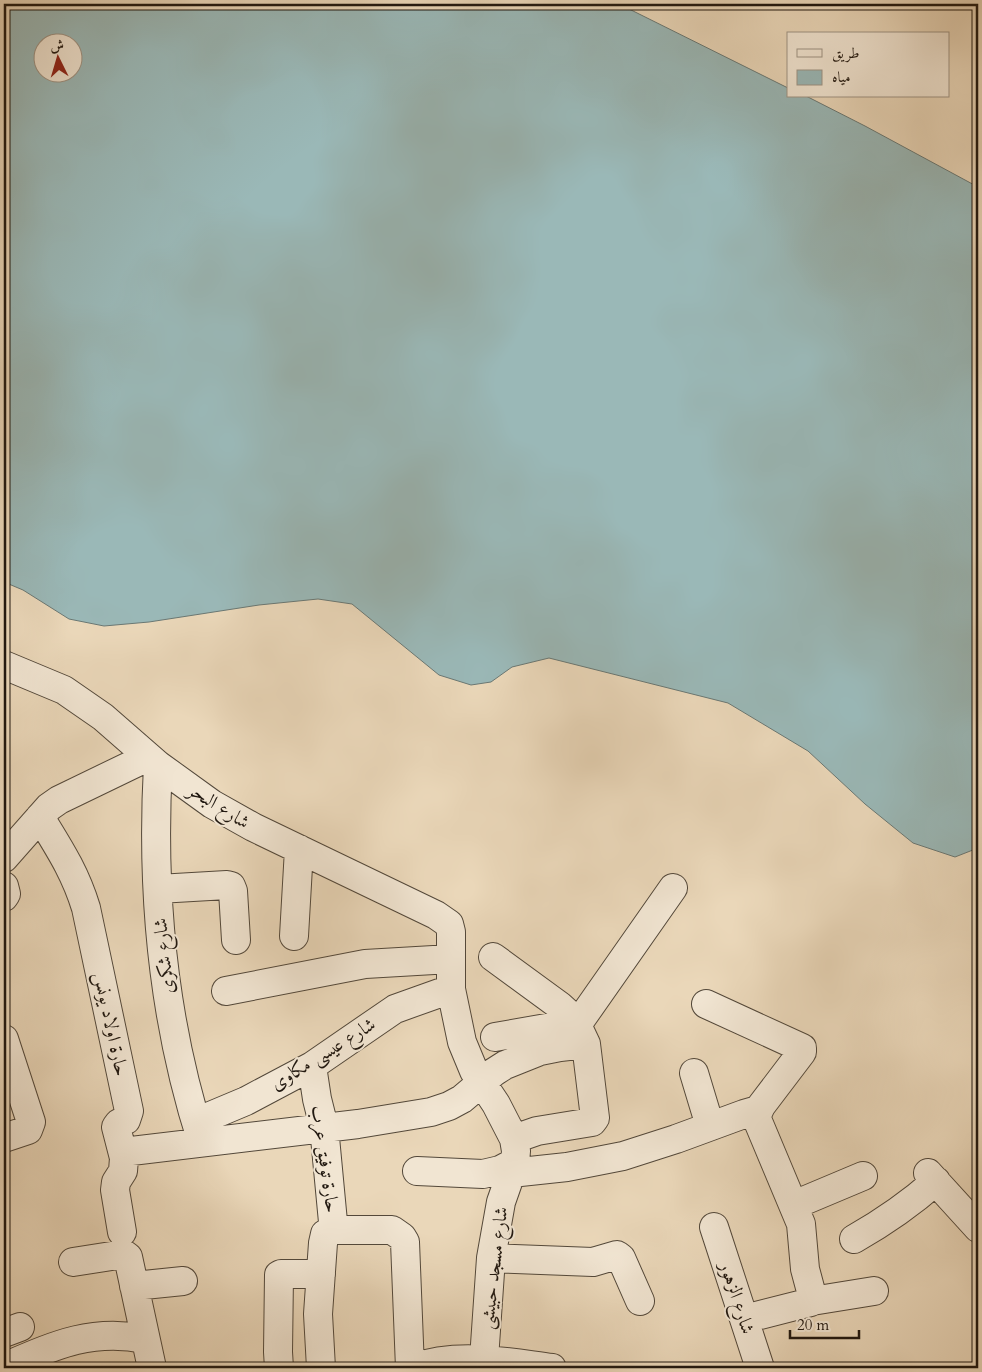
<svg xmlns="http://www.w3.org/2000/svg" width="982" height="1372" font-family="Cardo,Amiri,serif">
  <rect width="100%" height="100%" fill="#ead7b9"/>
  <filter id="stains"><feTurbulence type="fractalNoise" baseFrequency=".004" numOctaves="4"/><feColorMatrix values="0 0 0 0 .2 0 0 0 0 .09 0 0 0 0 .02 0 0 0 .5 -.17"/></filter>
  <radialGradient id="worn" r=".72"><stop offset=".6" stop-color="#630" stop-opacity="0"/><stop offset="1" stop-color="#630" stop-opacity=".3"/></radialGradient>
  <path fill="#9ab8b7" stroke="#6a7874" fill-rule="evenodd" d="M 4,4 L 619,4 L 788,88 L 788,96 L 806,96 L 865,126 L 978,187 L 978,848 L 955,857 L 913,843 L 865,804 L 808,751 L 728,703 L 549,658 L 512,667 L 491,682 L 471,685 L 439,675 L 352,604 L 318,599 L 259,605 L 149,622 L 104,626 L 69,619 L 23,590 L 4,582 ZM 42,42 L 72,42 L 72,72 L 42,72 Z"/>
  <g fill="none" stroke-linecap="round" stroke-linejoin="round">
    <defs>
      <path id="street" d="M 4,665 L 64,690 L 103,717 L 158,765 L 212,804 L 253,827 L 436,915 L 449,924 L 451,932 L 451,989 L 462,1042 L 474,1071 L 496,1104 L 514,1139 L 516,1151 L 515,1162 L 501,1202 L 491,1258 L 484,1359
        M 158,765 C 151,892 163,1021 202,1142
        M 40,817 C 59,848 75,872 86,908 L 129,1111 L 126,1120 L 119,1123 L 116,1127 L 124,1158 L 123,1171 L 116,1182 L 115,1190 L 122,1232
        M 4,858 L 49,807 L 59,800 L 148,757
        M 4,886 L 6,894 L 4,897
        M 158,889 L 227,885 L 231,886 L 233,891 L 236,940
        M 294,936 L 299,849
        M 493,957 L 560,1006 L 571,1016 L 577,1025 L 586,1044 L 595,1118 L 592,1122 L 537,1131 L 514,1139
        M 226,991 L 365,964 L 451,959
        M 706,1004 L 802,1048 L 802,1052 L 761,1106 L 757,1115 L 757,1119 L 801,1224 L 805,1269 L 813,1299 L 811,1302 L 744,1319
        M 577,1025 L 673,888
        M 495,1037 L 575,1023
        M 4,1039 L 31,1122 L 28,1130 L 4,1138
        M 312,1066 L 317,1099 L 324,1127 L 333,1222 L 332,1230 L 325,1234 L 323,1243 L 318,1314 L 321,1368
        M 694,1073 L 710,1126
        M 196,1122 L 246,1101 L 312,1066 L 395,1009 L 451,989
        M 123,1152 L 358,1124 L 431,1112 L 449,1106 L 462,1099 L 494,1072 L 505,1065 L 540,1051 L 560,1047 L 586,1044
        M 417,1171 L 483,1174 L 500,1170 L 515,1162
        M 511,1173 L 567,1167 L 623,1156 L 676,1139 L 744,1114 L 758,1110
        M 928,1173 L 978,1228
        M 794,1205 L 863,1176
        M 714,1227 L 760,1368
        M 332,1230 L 392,1230 L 402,1237 L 405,1242 L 410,1368
        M 854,1239 C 884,1222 910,1204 936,1181
        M 491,1258 L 593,1262 L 617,1255 L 621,1258 L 640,1301
        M 73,1262 L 124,1254 L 128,1257 L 152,1368
        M 134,1286 L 183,1281
        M 812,1301 L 874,1291
        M 4,1333 L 20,1327
        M 4,1367 C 53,1346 91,1328 145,1339
        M 279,1368 L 278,1352 L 279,1275 L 281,1274 L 321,1274
        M 413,1368 C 459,1352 505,1362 552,1368"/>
    </defs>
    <use href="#street" stroke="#53483a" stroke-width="30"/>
    <use href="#street" stroke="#f1e5d2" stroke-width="28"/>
  </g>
  <g text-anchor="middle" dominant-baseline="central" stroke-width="4" stroke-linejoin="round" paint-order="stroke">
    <g font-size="19" fill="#211810" stroke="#f1e5d2">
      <text transform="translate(219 806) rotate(32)">شارع البحر</text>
      <text transform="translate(164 956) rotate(-96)">شارع شكرى</text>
      <text transform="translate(111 1024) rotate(78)">حارة اولاد يونس</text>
      <text transform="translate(323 1054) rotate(-32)">شارع عيسى مكاوى</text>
      <text transform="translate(325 1159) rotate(82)">حارة توفيق عرب</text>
      <text transform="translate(494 1268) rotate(-83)">شارع مسجد حبيشى</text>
      <text transform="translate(737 1298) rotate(72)">شارع الزهور</text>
    </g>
  </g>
  <rect width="982" height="1372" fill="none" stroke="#ead7b9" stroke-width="20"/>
  <rect x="5" y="5" width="972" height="1362" fill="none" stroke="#211810" stroke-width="2.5"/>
  <rect x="10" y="10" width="962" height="1352" fill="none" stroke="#211810"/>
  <rect x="787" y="32" width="162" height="65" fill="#f1e5d2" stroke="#9e9384"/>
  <rect x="797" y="49" width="25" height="8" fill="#f1e5d2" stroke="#9e9384"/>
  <text x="832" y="58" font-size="15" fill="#211810">طريق</text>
  <rect x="797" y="70" width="25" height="15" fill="#9ab8b7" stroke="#9e9384"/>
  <text x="832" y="82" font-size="15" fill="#211810">مياه</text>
  <g transform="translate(58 58) rotate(355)"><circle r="24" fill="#f1e5d2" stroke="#9e9384"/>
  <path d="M0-4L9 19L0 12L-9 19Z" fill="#8f2418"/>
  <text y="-8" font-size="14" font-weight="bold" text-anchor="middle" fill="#211810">ش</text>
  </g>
  <path d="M790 1330v8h69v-8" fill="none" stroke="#211810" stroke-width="2.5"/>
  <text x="797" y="1330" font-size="15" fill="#211810" stroke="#f1e5d2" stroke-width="4" paint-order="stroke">20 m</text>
  <rect width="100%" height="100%" filter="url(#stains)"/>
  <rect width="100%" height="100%" fill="url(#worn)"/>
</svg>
